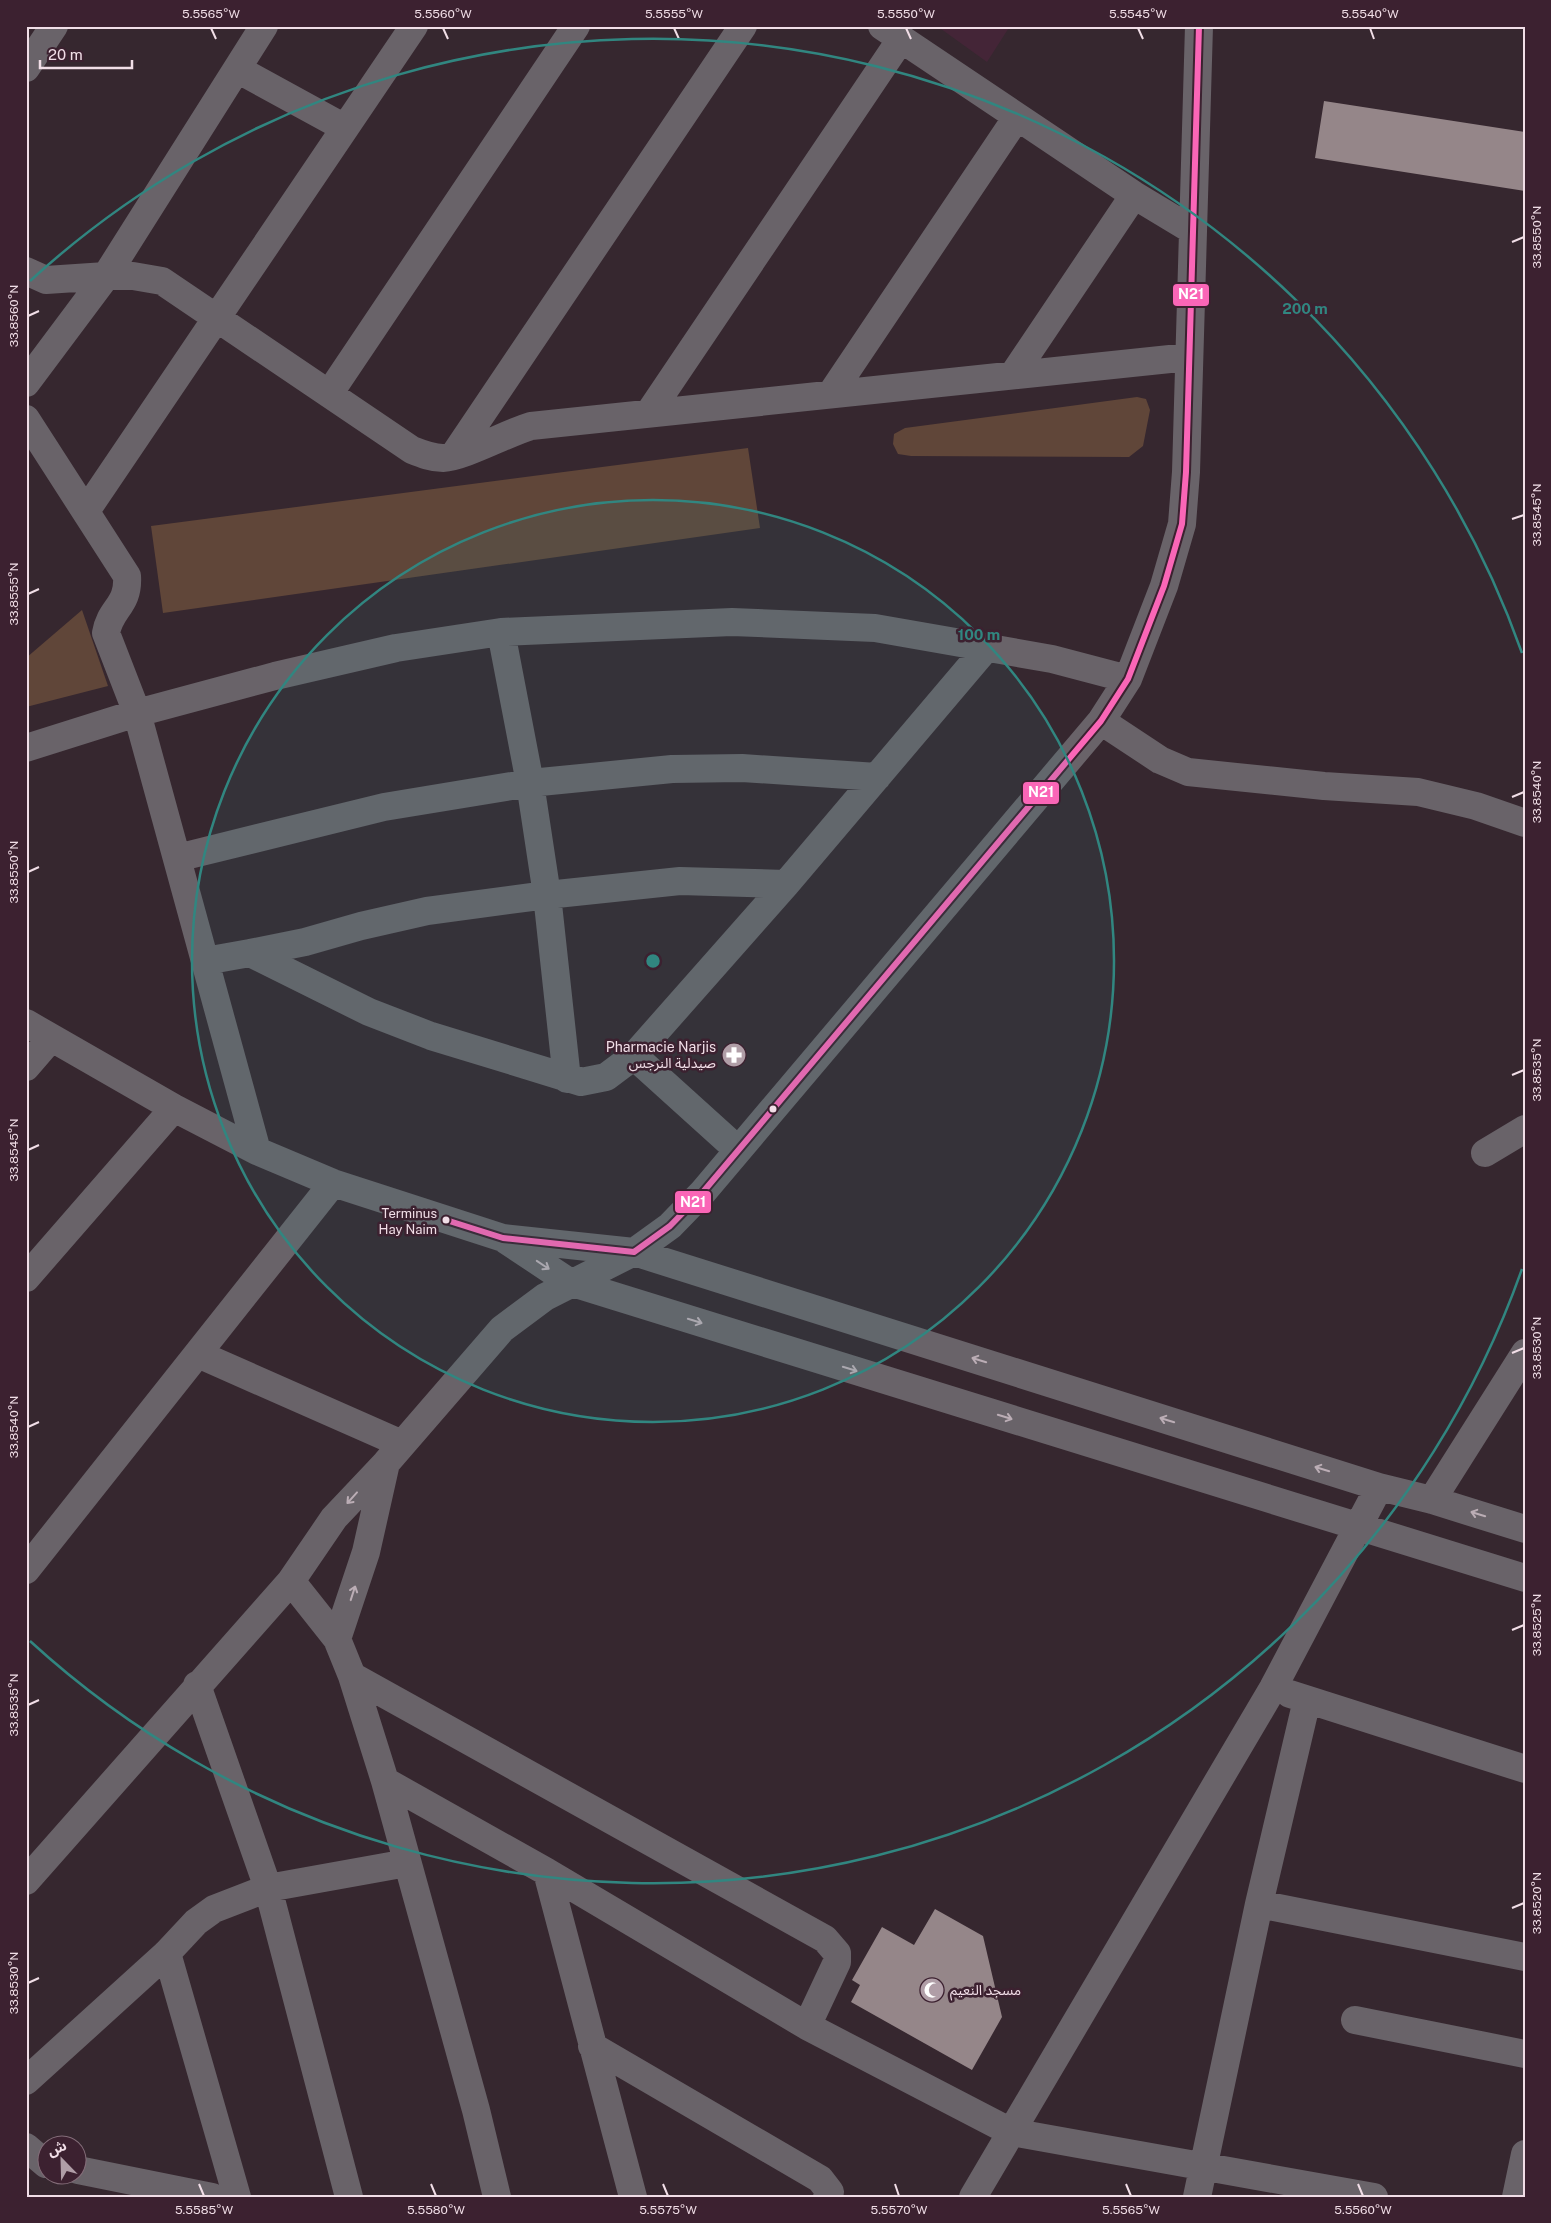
<svg xmlns="http://www.w3.org/2000/svg" width="1551" height="2223" font-family="'Public Sans','Noto Sans Arabic',sans-serif">
  <rect width="100%" height="100%" fill="#36272f"/>
  <path fill="#442537" d="M 937,26 L 1010,26 L 987,62 Z"/>
  <path fill="#604639" d="M 1137,397 L 1146,399 L 1150,410 L 1143,446 L 1129,457 L 911,456 L 898,454 L 893,444 L 894,434 L 905,428 Z
    M 748,448 L 760,528 L 163,613 L 151,526 Z
    M 82,610 L 108,686 L 26,707 L 26,658 Z"/>
  <path fill="#958689" d="M 1324,101 L 1525,132 L 1525,191 L 1315,158 Z
    M 935,1909 L 983,1936 L 1002,2017 L 972,2070 L 851,2002 L 860,1985 L 852,1980 L 882,1927 L 914,1945 Z"/>
  <g fill="none" stroke-linecap="round" stroke-linejoin="round">
    <path stroke="#696369" stroke-width="28" d="M 882,26 L 1134,195 L 1192,230
      M 26,68 L 54,26
      M 237,69 L 345,128
      M 26,271 L 46,280 L 106,276 L 264,26
      M 1013,375 L 1134,195
      M 26,383 L 106,276 L 133,276 L 162,281 L 412,450 C 422,454 432,458 443,458 C 464,457 507,433 531,426 L 1189,357
      M 329,394 L 576,26
      M 831,394 L 1017,117
      M 649,413 L 901,39
      M 26,419 L 127,576 C 129,606 110,608 106,633 L 137,713 L 257,1151
      M 454,455 L 743,26
      M 86,511 L 414,26
      M 501,632 L 530,783 L 547,895 L 567,1079
      M 1101,721 L 1160,760 L 1188,772 L 1324,786 L 1418,792 L 1476,806 L 1525,823
      M 26,748 L 137,713 L 275,676 L 396,648 L 501,632 L 732,622 L 875,628 L 1052,659 L 1128,679
      M 177,858 L 384,807 L 530,783 L 672,769 L 742,768 L 877,777
      M 250,953 L 305,942 L 361,926 L 427,911 L 547,895 L 680,881 L 786,884
      M 205,961 L 250,953 L 369,1012 L 431,1036 L 581,1082 L 606,1077 L 634,1056 L 738,1150
      M 26,1023 L 174,1108 L 257,1151 L 333,1183 L 503,1238 L 634,1252 L 1379,1487 L 1432,1500 L 1525,1529
      M 634,1056 L 786,884 L 987,647
      M 26,1067 L 51,1038
      M 1485,1153 L 1525,1129
      M 506,1240 L 569,1282 L 1525,1578
      M 26,1278 L 174,1108
      M 198,1354 L 402,1444
      M 1432,1500 L 1525,1353
      M 26,1570 L 333,1183
      M 291,1581 L 337,1639 L 352,1676 L 385,1781 L 476,2110 L 497,2197
      M 337,1639 L 366,1552 L 386,1463
      M 352,1676 L 825,1939 L 837,1953 L 837,1962 L 807,2026
      M 197,1685 L 268,1888 L 349,2197
      M 1290,1694 L 1525,1769
      M 385,1781 L 547,1872 L 807,2026 L 1011,2132 L 1374,2197
      M 547,1872 L 633,2197
      M 26,1881 L 291,1581 L 334,1518 L 386,1463 L 502,1329 L 545,1297 L 634,1252 L 670,1226 L 703,1192 L 1101,721 L 1128,679 L 1164,586 L 1182,524 L 1186,472 L 1199,26
      M 1259,1904 L 1525,1957
      M 167,1953 L 237,2197
      M 1355,2020 L 1525,2054
      M 592,2046 L 820,2179 L 830,2192 L 827,2197
      M 26,2081 L 167,1953 L 196,1922 L 214,1909 L 268,1888 L 407,1863
      M 26,2147 L 46,2164
      M 78,2170 L 212,2197
      M 973,2197 L 1273,1688 L 1379,1487
      M 1197,2197 L 1259,1904 L 1307,1700
      M 1516,2197 L 1525,2154"/>
    <defs>
      <path id="bus-1" d="M 446,1220 L 503,1238 L 634,1252 L 670,1226 L 703,1192 L 1101,721 L 1128,679 L 1164,586 L 1182,524 L 1186,472 L 1199,26"/>
    </defs>
    <use href="#bus-1" stroke="#3c2130" stroke-width="10"/>
    <use href="#bus-1" stroke="#fa66b7" stroke-width="6"/>
  </g>
  <defs><path id="oneway-shaft" d="M-6 0H5M1.5-3L5.5 0L1.5 3" fill="none" stroke-width="1.6" stroke-linecap="round" stroke-linejoin="round" transform="scale(1.25)"/></defs>
  <g stroke="#bbadb5">
    <use href="#oneway-shaft" transform="translate(543 1265) rotate(34)"/>
    <use href="#oneway-shaft" transform="translate(695 1321) rotate(17)"/>
    <use href="#oneway-shaft" transform="translate(979 1360) rotate(-163)"/>
    <use href="#oneway-shaft" transform="translate(850 1369) rotate(17)"/>
    <use href="#oneway-shaft" transform="translate(1005 1417) rotate(17)"/>
    <use href="#oneway-shaft" transform="translate(1167 1420) rotate(-163)"/>
    <use href="#oneway-shaft" transform="translate(1322 1469) rotate(-163)"/>
    <use href="#oneway-shaft" transform="translate(352 1498) rotate(132)"/>
    <use href="#oneway-shaft" transform="translate(1478 1514) rotate(-163)"/>
    <use href="#oneway-shaft" transform="translate(353 1593) rotate(-72)"/>
  </g>
  <path fill="none" stroke="#f1dee7" stroke-width="2" d="M 211,28 L 216,39M 443,28 L 448,39M 674,28 L 679,39M 906,28 L 911,39M 1138,28 L 1143,39M 1370,28 L 1374,39M 1512,242 L 1524,237M 28,316 L 39,311M 1512,519 L 1524,515M 28,594 L 39,589M 1512,797 L 1524,792M 28,872 L 39,867M 1512,1075 L 1524,1070M 28,1150 L 39,1145M 1512,1353 L 1524,1348M 28,1427 L 39,1422M 1512,1630 L 1524,1625M 28,1705 L 39,1700M 1512,1908 L 1524,1903M 28,1983 L 39,1978M 199,2184 L 204,2196M 431,2184 L 436,2196M 663,2184 L 668,2196M 895,2184 L 899,2196M 1126,2184 L 1131,2196M 1358,2184 L 1363,2196"/>
  <circle cx="653" cy="961" r="461" fill="#318680" fill-opacity=".12"/>
  <g fill="none" stroke="#318680" stroke-width="2.5">
    <circle cx="653" cy="961" r="461"/>
    <path d="M1522 1269A922 922 0 0 1 30 1641M30 281A922 922 0 0 1 1522 653"/>
  </g>
  <defs>
    <symbol id="pharmacy-disc" viewBox="-11 -11 22 22"><circle r="9.5" fill="#b09ea7" stroke="#3c2130"/><path d="M-2-6h4v4h4v4h-4v4h-4v-4h-4v-4h4Z" fill="#fff"/></symbol>
    <symbol id="mosque-disc" viewBox="-11 -11 22 22"><circle r="9.5" fill="#b09ea7" stroke="#3c2130"/><path d="M3.5-4.9A6 6 0 1 0 3.5 4.9A5 5 0 1 1 3.5-4.9Z" fill="#fff"/></symbol>
  </defs>
  <g fill-rule="evenodd">
    <use href="#pharmacy-disc" x="720" y="1041" width="28" height="28"/>
    <use href="#mosque-disc" x="918" y="1976" width="28" height="28"/>
  </g>
  <g fill="#f1dee7" stroke="#3c2130" stroke-width="2">
    <circle cx="773" cy="1109" r="4.5"/>
    <circle cx="446" cy="1220" r="4.5"/>
  </g>
  <g text-anchor="middle" dominant-baseline="central" stroke-width="5" stroke-linejoin="round" paint-order="stroke">
    <g font-size="13" fill="#f1dee7" stroke="#3c2130" text-anchor="end">
      <text x="437" y="1213">Terminus<tspan x="437" dy="16">Hay Naim</tspan></text>
    </g>
    <g font-size="14" fill="#f1dee7" stroke="#3c2130" text-anchor="end">
      <text x="716" y="1047">Pharmacie Narjis<tspan x="716" dy="16">صيدلية النرجس</tspan></text>
      <text x="950" y="1990" text-anchor="start">مسجد النعيم</text>
    </g>
  </g>
  <circle cx="653" cy="961" r="8" fill="#318680" stroke="#3c2130" stroke-width="2.5"/>
  <g font-size="15" text-anchor="middle" font-weight="bold" fill="#318680" stroke="#3c2130" stroke-width="5" stroke-linejoin="round" paint-order="stroke">
    <text x="1305" y="314">200 m</text>
    <text x="979" y="640">100 m</text>
  </g>
  <g stroke="#3c2130" stroke-width="2">
    <rect x="1172" y="283" width="38" height="24" rx="5" fill="#fa66b7"/>
    <rect x="1022" y="781" width="38" height="24" rx="5" fill="#fa66b7"/>
    <rect x="674" y="1190" width="38" height="24" rx="5" fill="#fa66b7"/>
  </g>
  <g font-size="14" text-anchor="middle" font-weight="bold" fill="#fff">
    <text x="1191" y="299">N21</text>
    <text x="1041" y="797">N21</text>
    <text x="693" y="1207">N21</text>
  </g>
  <rect width="1551" height="2223" fill="none" stroke="#3c2130" stroke-width="55"/>
  <g transform="translate(62 2160) rotate(337)"><circle r="24" fill="#3c2130" stroke="#846d79"/>
  <path d="M0-4L9 19L0 12L-9 19Z" fill="#b09ea7"/>
  <text y="-8" font-size="14" font-weight="bold" text-anchor="middle" fill="#f1dee7">ش</text>
  </g>
  <path d="M40 60v8h92v-8" fill="none" stroke="#f1dee7" stroke-width="2.5"/>
  <text x="48" y="60" font-size="15" fill="#f1dee7" stroke="#3c2130" stroke-width="4" paint-order="stroke">20 m</text>
  <rect x="28" y="28" width="1496" height="2168" fill="none" stroke="#f1dee7" stroke-width="2"/>
  <g font-size="12" text-anchor="middle" fill="#f1dee7">
    <text x="211" y="18">5.5565°W</text>
    <text x="443" y="18">5.5560°W</text>
    <text x="674" y="18">5.5555°W</text>
    <text x="906" y="18">5.5550°W</text>
    <text x="1138" y="18">5.5545°W</text>
    <text x="1370" y="18">5.5540°W</text>
    <text transform="translate(1537 237) rotate(-90)" y="4">33.8550°N</text>
    <text transform="translate(14 316) rotate(-90)" y="4">33.8560°N</text>
    <text transform="translate(1537 515) rotate(-90)" y="4">33.8545°N</text>
    <text transform="translate(14 594) rotate(-90)" y="4">33.8555°N</text>
    <text transform="translate(1537 792) rotate(-90)" y="4">33.8540°N</text>
    <text transform="translate(14 872) rotate(-90)" y="4">33.8550°N</text>
    <text transform="translate(1537 1070) rotate(-90)" y="4">33.8535°N</text>
    <text transform="translate(14 1150) rotate(-90)" y="4">33.8545°N</text>
    <text transform="translate(1537 1348) rotate(-90)" y="4">33.8530°N</text>
    <text transform="translate(14 1427) rotate(-90)" y="4">33.8540°N</text>
    <text transform="translate(1537 1625) rotate(-90)" y="4">33.8525°N</text>
    <text transform="translate(14 1705) rotate(-90)" y="4">33.8535°N</text>
    <text transform="translate(1537 1903) rotate(-90)" y="4">33.8520°N</text>
    <text transform="translate(14 1983) rotate(-90)" y="4">33.8530°N</text>
    <text x="204" y="2214">5.5585°W</text>
    <text x="436" y="2214">5.5580°W</text>
    <text x="668" y="2214">5.5575°W</text>
    <text x="899" y="2214">5.5570°W</text>
    <text x="1131" y="2214">5.5565°W</text>
    <text x="1363" y="2214">5.5560°W</text>
  </g>
</svg>
